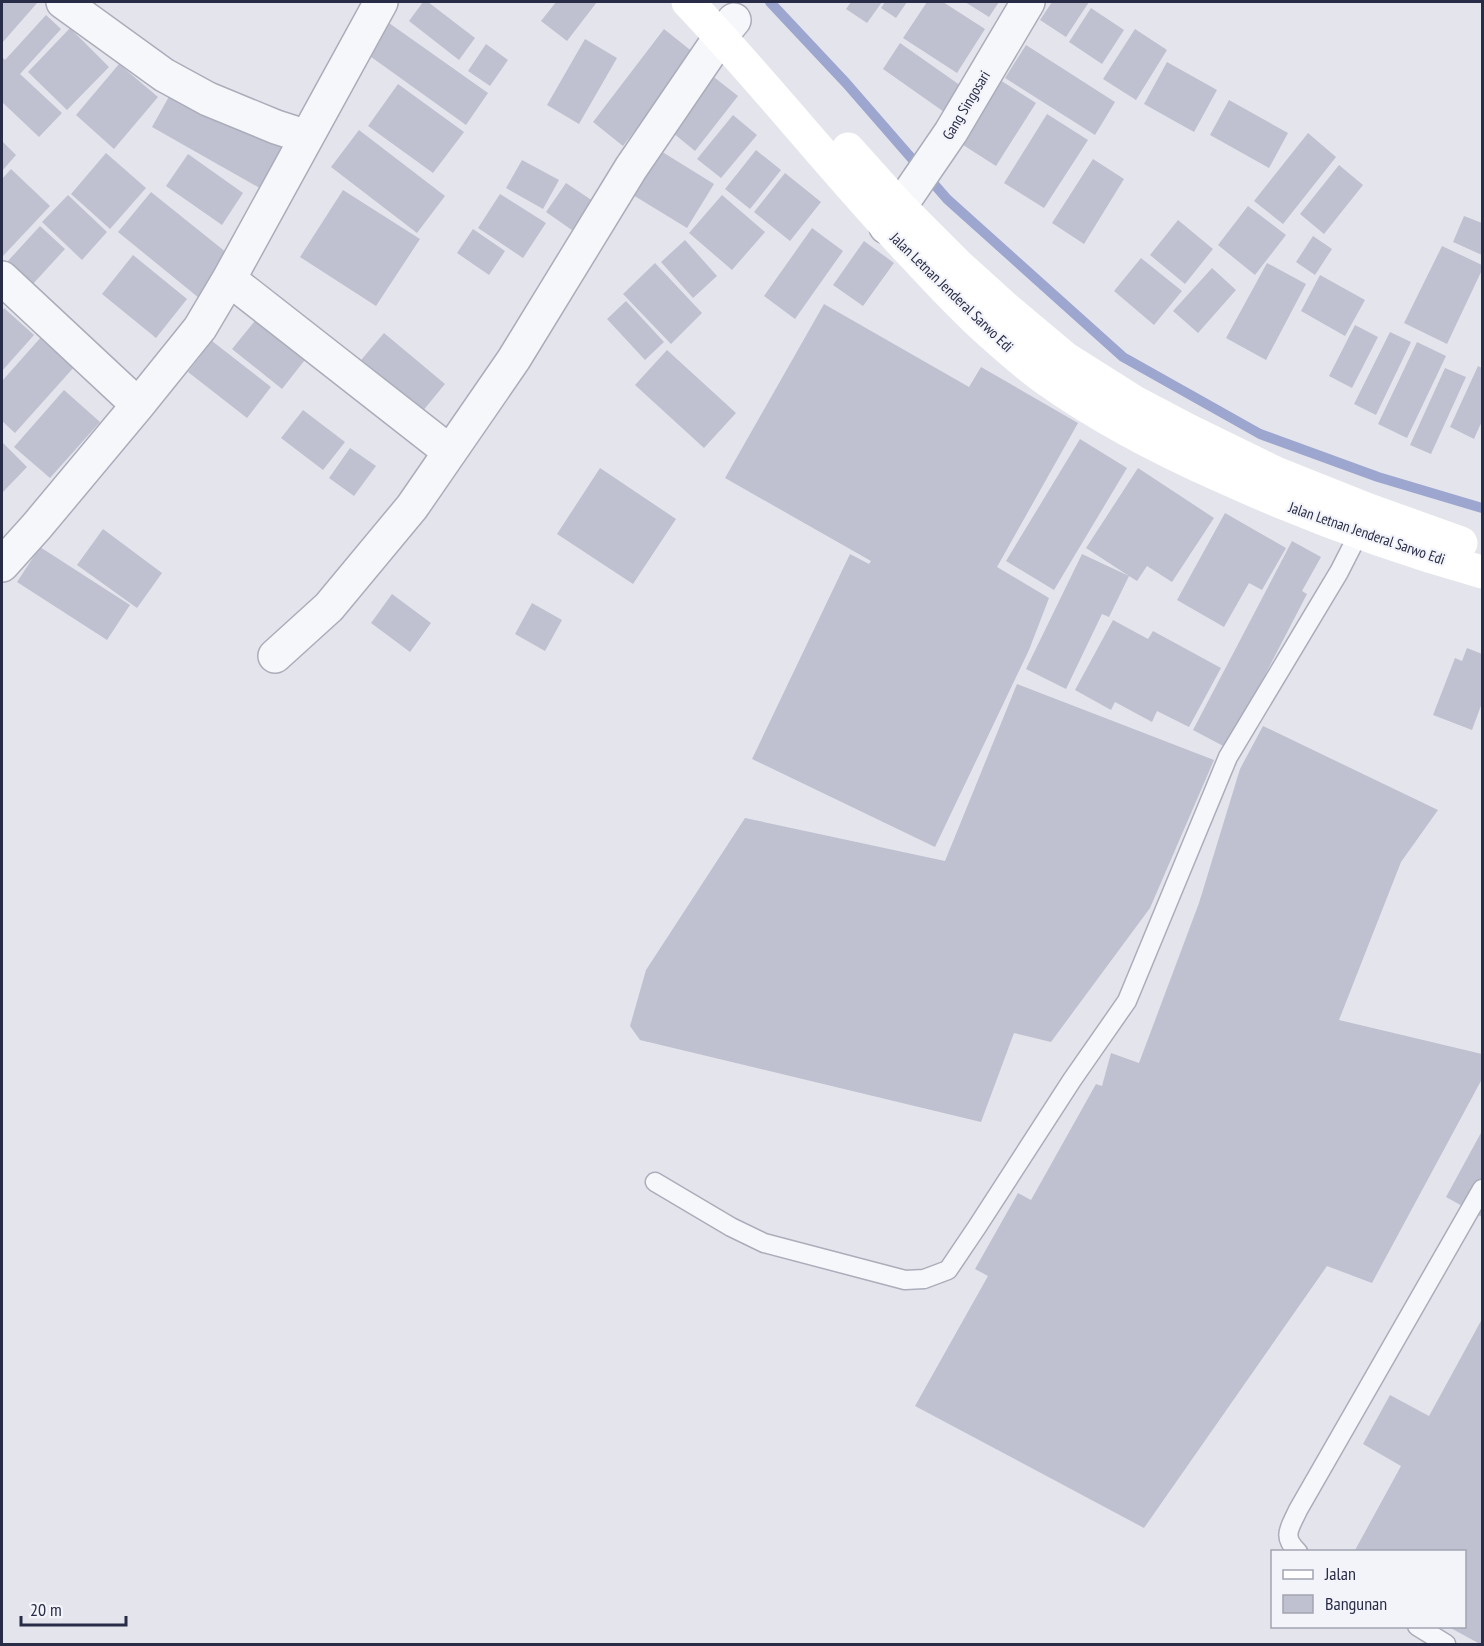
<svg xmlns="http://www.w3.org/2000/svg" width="1484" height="1646" font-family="'PT Sans Narrow',sans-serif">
  <rect width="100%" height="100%" fill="#e3e4ec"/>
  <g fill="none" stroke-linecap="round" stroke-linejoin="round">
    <path stroke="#9ca6ce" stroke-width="10" d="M 770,2 L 846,83 L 947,199 L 1123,357 L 1260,434 L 1378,477 L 1482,508"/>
  </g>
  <path fill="#c0c1d0" d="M 2,2 L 38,2 L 2,43 Z
    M 423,2 L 428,2 L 475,38 L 459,60 L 409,21 Z
    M 556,2 L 597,2 L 567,41 L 541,21 Z
    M 851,2 L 882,2 L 867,23 L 846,9 Z
    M 885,2 L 907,2 L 896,18 L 881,8 Z
    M 927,2 L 943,2 L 985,29 L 957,73 L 903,38 Z
    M 965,2 L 999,2 L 989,17 Z
    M 1052,2 L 1089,2 L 1066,37 L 1040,20 Z
    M 1091,8 L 1124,30 L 1102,64 L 1069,42 Z
    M 46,15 L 61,29 L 20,74 L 62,113 L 39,137 L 2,102 L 2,57 L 5,60 Z
    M 389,23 L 488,93 L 466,125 L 367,54 Z
    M 70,28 L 109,67 L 67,110 L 28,72 Z
    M 664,29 L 694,53 L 623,146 L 593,122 Z
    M 1135,29 L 1167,50 L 1136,100 L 1103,79 Z
    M 585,39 L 617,58 L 579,124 L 547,105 Z
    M 900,43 L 964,88 L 947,114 L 883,69 Z
    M 486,44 L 508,60 L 490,86 L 468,71 Z
    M 1026,45 L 1115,102 L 1095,135 L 1005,78 Z
    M 1167,62 L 1217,90 L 1194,132 L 1144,104 Z
    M 119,64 L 158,97 L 114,149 L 76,115 Z
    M 710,74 L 738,96 L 695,151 L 667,128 Z
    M 1000,80 L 1036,103 L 996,166 L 960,143 Z
    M 176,84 L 289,148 L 265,191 L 152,127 Z
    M 398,84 L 464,132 L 433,173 L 368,126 Z
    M 1229,100 L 1288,133 L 1269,168 L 1210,135 Z
    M 1047,114 L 1088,140 L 1044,208 L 1004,183 Z
    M 733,115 L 757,135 L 721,178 L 697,159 Z
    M 359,130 L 445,196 L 417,233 L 331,167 Z
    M 1308,133 L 1336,157 L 1283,224 L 1254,201 Z
    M 2,141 L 16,155 L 2,171 Z
    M 656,148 L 714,184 L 687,228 L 628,192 Z
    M 756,150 L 781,170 L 750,209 L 725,189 Z
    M 106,153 L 146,188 L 110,229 L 71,194 Z
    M 188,154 L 243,193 L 222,225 L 166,186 Z
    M 1093,159 L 1124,179 L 1084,244 L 1052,223 Z
    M 522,160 L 559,180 L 543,209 L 506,188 Z
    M 1339,165 L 1363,185 L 1324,234 L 1300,214 Z
    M 11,169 L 50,206 L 3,256 L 2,255 L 2,179 Z
    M 785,173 L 821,202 L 790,241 L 754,212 Z
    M 566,183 L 599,205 L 579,235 L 546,212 Z
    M 343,190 L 420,239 L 376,306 L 300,257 Z
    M 151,192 L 232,257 L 199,298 L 118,232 Z
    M 500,194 L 546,223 L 523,258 L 478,228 Z
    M 68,195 L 107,232 L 82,260 L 42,222 Z
    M 722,195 L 765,232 L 732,270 L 689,233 Z
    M 1248,206 L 1286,235 L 1255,275 L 1218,245 Z
    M 1464,216 L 1482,223 L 1482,255 L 1453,242 Z
    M 1178,220 L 1213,249 L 1185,284 L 1150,255 Z
    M 40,226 L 65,249 L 32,285 L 7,262 Z
    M 812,228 L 843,251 L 795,319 L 764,296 Z
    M 473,229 L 505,251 L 489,275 L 457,253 Z
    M 1313,236 L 1332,249 L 1315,275 L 1296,262 Z
    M 685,240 L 717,276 L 693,298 L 661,262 Z
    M 864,241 L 894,263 L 863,306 L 833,285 Z
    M 1442,246 L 1482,265 L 1482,270 L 1447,344 L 1404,323 Z
    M 133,255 L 187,299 L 156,338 L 102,294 Z
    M 1141,258 L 1182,291 L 1154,325 L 1114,291 Z
    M 655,263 L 702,313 L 671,344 L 623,294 Z
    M 1267,263 L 1306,284 L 1266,360 L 1226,338 Z
    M 1212,268 L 1236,290 L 1198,333 L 1173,311 Z
    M 1320,275 L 1365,300 L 1345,336 L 1301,311 Z
    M 626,301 L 664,342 L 645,360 L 607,319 Z
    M 824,304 L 969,387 L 981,367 L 1078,423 L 997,567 L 1049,598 L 1029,650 L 935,847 L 752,759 L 850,554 L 869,564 L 871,561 L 725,478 Z
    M 4,308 L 34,335 L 2,371 L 2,312 Z
    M 258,317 L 308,356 L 282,389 L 232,349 Z
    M 1355,325 L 1378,337 L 1352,388 L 1329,376 Z
    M 1390,332 L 1411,342 L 1376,415 L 1354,404 Z
    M 384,333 L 445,384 L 417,418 L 356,366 Z
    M 42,336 L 75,366 L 15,433 L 2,421 L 2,381 Z
    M 212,341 L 271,387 L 247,418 L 188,372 Z
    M 1417,342 L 1446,356 L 1407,438 L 1378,424 Z
    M 667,350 L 736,413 L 704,448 L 635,385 Z
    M 1478,366 L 1482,368 L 1482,421 L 1474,439 L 1450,427 Z
    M 1445,368 L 1466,377 L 1431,454 L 1410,445 Z
    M 64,390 L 100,422 L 50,478 L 14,447 Z
    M 303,410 L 345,442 L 323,470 L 281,438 Z
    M 1080,439 L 1127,468 L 1054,590 L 1006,561 Z
    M 2,442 L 27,467 L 2,493 Z
    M 350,448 L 376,466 L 354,496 L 329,478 Z
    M 600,468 L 676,519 L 633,584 L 557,534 Z
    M 1138,468 L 1214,518 L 1172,582 L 1147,566 L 1137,581 L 1129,576 L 1109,617 L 1102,614 L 1066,689 L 1026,669 L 1082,554 L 1129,576 L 1086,548 Z
    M 1225,513 L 1286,548 L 1262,590 L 1249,583 L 1224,627 L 1177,600 Z
    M 103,529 L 162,573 L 137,608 L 77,565 Z
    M 1292,541 L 1321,557 L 1302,591 L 1307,594 L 1227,748 L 1193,730 Z
    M 40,547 L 130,605 L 107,640 L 17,582 Z
    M 392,594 L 431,623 L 410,652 L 371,623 Z
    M 532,603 L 562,620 L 545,651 L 515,634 Z
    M 1113,620 L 1148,639 L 1153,631 L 1221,668 L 1189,727 L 1157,711 L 1152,722 L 1115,702 L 1111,710 L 1075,690 Z
    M 1467,648 L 1482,654 L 1482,703 L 1472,730 L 1433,715 L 1455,658 L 1462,661 Z
    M 1017,684 L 1214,760 L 1150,908 L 1051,1042 L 1014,1033 L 981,1122 L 640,1040 L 630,1026 L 646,970 L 745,818 L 945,861 Z
    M 1263,726 L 1438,810 L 1401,862 L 1339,1020 L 1482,1054 L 1482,1079 L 1372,1283 L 1327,1266 L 1144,1528 L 915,1406 L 988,1276 L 975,1269 L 1018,1193 L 1031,1200 L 1096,1084 L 1102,1086 L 1111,1053 L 1139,1063 L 1199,903 L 1240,769 Z
    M 1482,1131 L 1482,1217 L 1446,1197 Z
    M 1482,1319 L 1482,1644 L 1480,1644 L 1447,1626 L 1464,1626 L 1464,1552 L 1354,1552 L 1401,1466 L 1363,1444 L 1390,1395 L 1429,1416 Z"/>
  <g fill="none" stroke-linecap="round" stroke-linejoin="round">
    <defs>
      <path id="service" d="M 655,1182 L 731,1227 L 764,1243 L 905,1280 L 924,1279 L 948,1270 L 977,1227 L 1072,1080 L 1127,1001 L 1228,757 L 1339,572 L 1363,525
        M 1298,1552 C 1281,1536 1290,1528 1298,1510 L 1482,1189
        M 1417,1626 L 1446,1644"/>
      <path id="minor" d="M 63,2 L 164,75 L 208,99 L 276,127 L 307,137
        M 886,227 L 951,132 L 1028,2
        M 2,278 L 138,405
        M 229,279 L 450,452
        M 2,565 L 37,526 L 138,405 L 200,328 L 229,279 L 381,2
        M 275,656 L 329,607 L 412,507 L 514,359 L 631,168 L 721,36 L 734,20"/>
    </defs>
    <use href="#service" stroke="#abadba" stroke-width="21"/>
    <use href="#minor" stroke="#abadba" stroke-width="36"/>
    <use href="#service" stroke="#f6f7fa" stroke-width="18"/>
    <use href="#minor" stroke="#f6f7fa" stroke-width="33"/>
    <path stroke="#fff" stroke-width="33" d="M 688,2 C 766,84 837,175 915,257 C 939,283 963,309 989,332 C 1008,349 1027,366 1047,380 C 1102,419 1162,450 1223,477 C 1307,515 1394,547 1482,572
      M 848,149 L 900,207 L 958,265 L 1009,311 L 1065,358 L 1133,401 L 1188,430 L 1276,473 L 1369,510 L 1461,543"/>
  </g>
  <g text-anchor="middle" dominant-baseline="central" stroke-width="4.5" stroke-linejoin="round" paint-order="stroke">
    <g font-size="15" fill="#292c46" stroke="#f3f4f9">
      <text transform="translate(966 105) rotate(-59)">Gang Singosari</text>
      <text transform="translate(952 292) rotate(44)">Jalan Letnan Jenderal Sarwo Edi</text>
      <text transform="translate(1367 533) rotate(19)">Jalan Letnan Jenderal Sarwo Edi</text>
    </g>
  </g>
  <rect width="1484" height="1646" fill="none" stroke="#292c46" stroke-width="6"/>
  <rect x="1271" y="1550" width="195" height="78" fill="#f3f4f9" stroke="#a2a4b1" stroke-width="1.5"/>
  <rect x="1283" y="1570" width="30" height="9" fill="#ffffff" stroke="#a2a4b1" stroke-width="1.5"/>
  <text x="1325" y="1580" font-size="18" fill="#292c46">Jalan</text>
  <rect x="1283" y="1595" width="30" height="18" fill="#c0c1d0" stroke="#a2a4b1" stroke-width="1.5"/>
  <text x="1325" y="1610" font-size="18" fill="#292c46">Bangunan</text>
  <path d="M21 1616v9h105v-9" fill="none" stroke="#292c46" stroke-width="3"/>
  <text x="30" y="1616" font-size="18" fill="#292c46" stroke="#f3f4f9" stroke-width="4.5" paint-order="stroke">20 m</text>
</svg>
